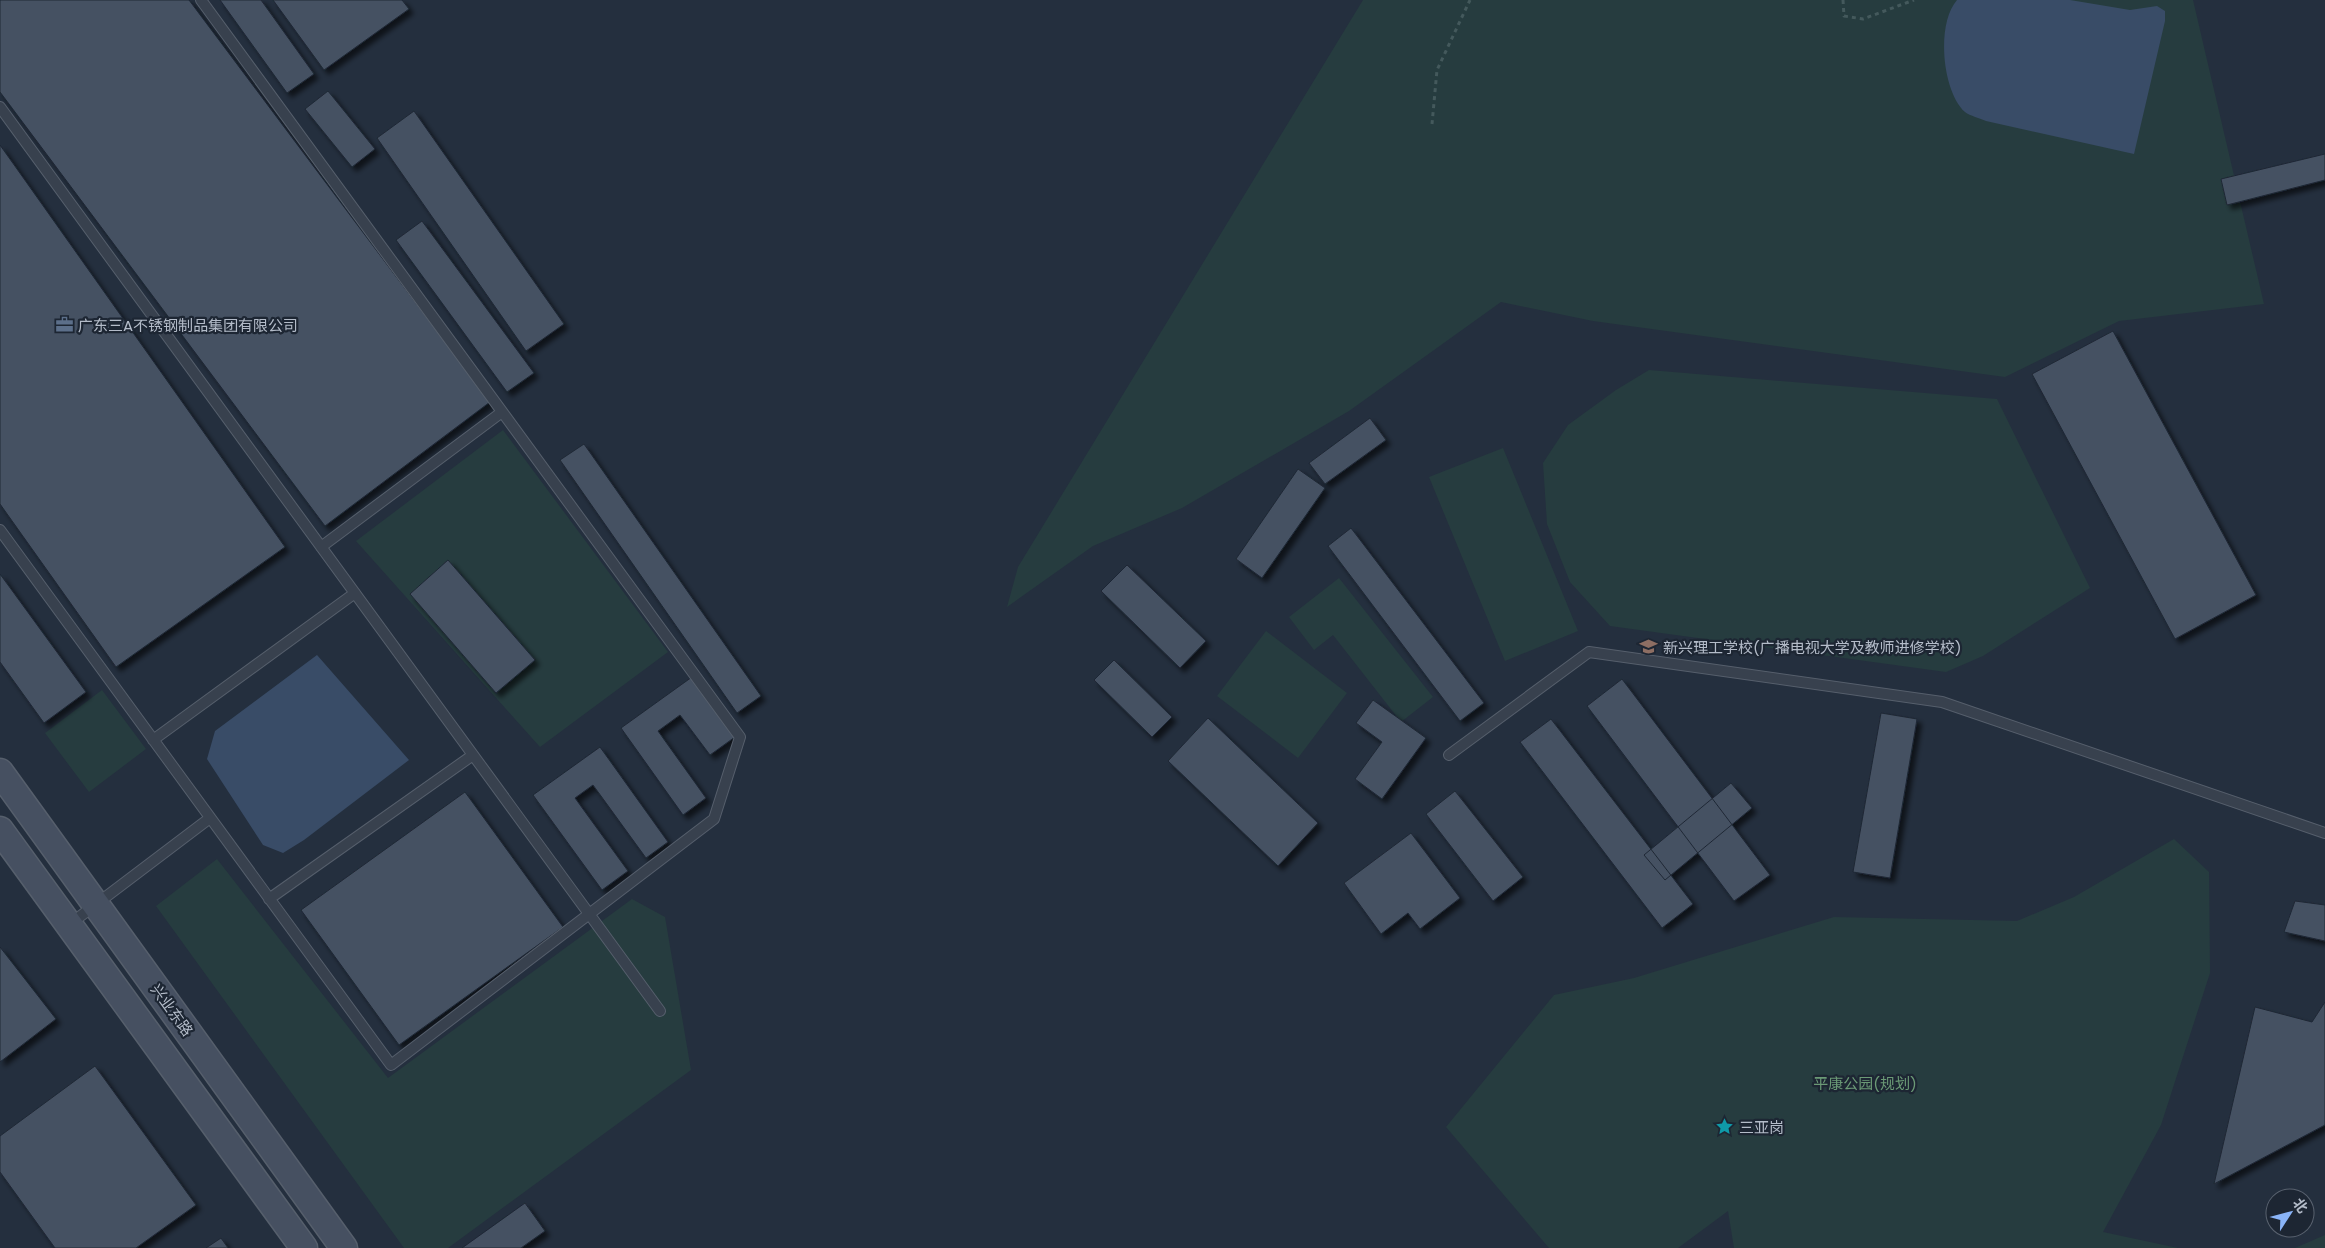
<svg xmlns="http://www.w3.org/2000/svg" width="2325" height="1248" font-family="Poppins,'Noto Sans SC',sans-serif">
  <defs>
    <filter id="shadow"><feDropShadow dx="4.5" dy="4.5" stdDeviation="2.5" flood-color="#0009"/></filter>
  </defs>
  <rect width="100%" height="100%" fill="#242f3e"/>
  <path fill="#263c3f" d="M 1363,0 L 2193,0 L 2264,304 L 2119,321 L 2005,377 L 1593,321 L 1501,302 L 1349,411 L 1182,508 L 1093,546 L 1007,607 L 1018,567 Z
    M 1649,370 L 1997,399 L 2090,588 L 1983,656 L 1946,672 L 1610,626 L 1570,582 L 1547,524 L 1543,463 L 1568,425 L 1616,390 Z
    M 503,430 L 668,652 L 540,747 L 356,541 Z
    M 1503,448 L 1578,631 L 1505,661 L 1429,477 Z
    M 1339,578 L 1433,697 L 1401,722 L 1333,635 L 1314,650 L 1289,617 Z
    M 1266,631 L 1347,693 L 1298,758 L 1217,696 Z
    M 102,690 L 146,749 L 89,792 L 45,733 Z
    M 2174,839 L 2209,872 L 2210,973 L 2161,1125 L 2103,1232 L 2178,1248 L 1734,1248 L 1728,1211 L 1678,1248 L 1549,1248 L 1446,1127 L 1554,995 L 1634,978 L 1834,917 L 2017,921 L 2074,897 Z
    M 217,859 L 388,1078 L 632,899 L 665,917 L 691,1070 L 448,1248 L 404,1248 L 156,906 Z
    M 2325,1235 L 2325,1248 L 2295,1248 Z"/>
  <path fill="#394c67" d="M 1957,0 L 2070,0 L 2130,10 L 2157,6 L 2165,11 L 2165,21 L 2134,154 L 1986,121 C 1980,118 1970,116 1965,112 C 1942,91 1936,24 1957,0 Z
    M 317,655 L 409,760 L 304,840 L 283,853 L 263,845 L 207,759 L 215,731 Z"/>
  <path fill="#455162" stroke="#1f2835" filter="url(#shadow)" d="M 0,0 L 189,0 L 490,402 L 325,526 L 0,92 Z
    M 220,0 L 261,0 L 314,74 L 287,93 Z
    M 273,0 L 402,0 L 409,9 L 324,70 Z
    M 328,91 L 375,149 L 352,167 L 305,109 Z
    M 414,111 L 564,324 L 526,351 L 377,138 Z
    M 0,145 L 285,547 L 116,667 L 0,504 Z
    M 2325,154 L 2325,180 L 2227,205 L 2221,179 Z
    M 422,221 L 534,373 L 507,392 L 396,240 Z
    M 2113,331 L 2256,595 L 2175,639 L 2032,374 Z
    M 1370,418 L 1386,440 L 1325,484 L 1309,463 Z
    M 584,444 L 761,696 L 737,713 L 560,460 Z
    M 1298,469 L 1325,488 L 1262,578 L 1236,559 Z
    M 1351,528 L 1484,703 L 1460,721 L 1328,546 Z
    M 448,560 L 535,660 L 496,693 L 410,594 Z
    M 1127,565 L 1206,641 L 1180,668 L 1101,591 Z
    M 0,574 L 86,692 L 44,723 L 0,662 Z
    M 1114,660 L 1172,717 L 1152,737 L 1094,680 Z
    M 692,677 L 735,737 L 710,755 L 680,715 L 658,731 L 706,798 L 683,815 L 621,728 Z
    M 1622,679 L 1770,875 L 1734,901 L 1587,706 Z
    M 1373,700 L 1426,738 L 1382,799 L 1355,779 L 1382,742 L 1356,723 Z
    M 1881,713 L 1917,719 L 1890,878 L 1853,872 Z
    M 1208,718 L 1318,823 L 1278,866 L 1168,761 Z
    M 1551,719 L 1693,904 L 1662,928 L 1520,742 Z
    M 600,747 L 668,842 L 646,858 L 593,785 L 575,798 L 628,871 L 602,890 L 533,795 Z
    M 1731,783 L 1752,808 L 1665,880 L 1644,855 Z
    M 1455,791 L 1523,877 L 1493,901 L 1426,814 Z
    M 465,792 L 563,927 L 399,1045 L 301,910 Z
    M 1411,833 L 1460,898 L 1420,929 L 1408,913 L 1381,934 L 1344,883 Z
    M 2295,901 L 2325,905 L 2325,941 L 2284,932 Z
    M 0,947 L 56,1019 L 0,1062 Z
    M 2325,1002 L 2325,1125 L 2214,1184 L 2255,1007 L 2312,1022 Z
    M 95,1066 L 196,1205 L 136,1248 L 55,1248 L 0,1172 L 0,1136 Z
    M 525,1203 L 545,1231 L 521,1248 L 462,1248 Z
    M 221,1238 L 228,1248 L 206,1248 Z"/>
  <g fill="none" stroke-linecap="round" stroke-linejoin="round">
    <defs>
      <path id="lane" d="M 0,107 L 660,1011
        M 0,530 L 391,1065 L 714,819 L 740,737 L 201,0
        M 321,547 L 502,412
        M 153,740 L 355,593
        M 1449,755 L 1589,652 L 1942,702 L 2325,833
        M 269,899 L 473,755
        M 70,924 L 210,818"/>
      <path id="secondary" d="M 0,772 L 344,1248
        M 0,830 L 304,1248"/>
    </defs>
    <use href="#lane" stroke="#565f6c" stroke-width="12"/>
    <use href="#secondary" stroke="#565f6c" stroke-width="29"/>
    <path stroke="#44595c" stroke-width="3" stroke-dasharray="4 4" stroke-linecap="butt" d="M 1843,0 L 1844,16 L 1863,19 L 1914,0
      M 1432,124 L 1437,70 L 1470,0"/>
    <use href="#lane" stroke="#38414e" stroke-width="10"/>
    <use href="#secondary" stroke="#465061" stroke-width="26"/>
  </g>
  <defs>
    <symbol id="office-bare" viewBox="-9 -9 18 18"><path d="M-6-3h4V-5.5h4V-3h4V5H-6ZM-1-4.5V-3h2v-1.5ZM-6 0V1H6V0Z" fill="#5c6f8a" stroke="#1d2633" stroke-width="2.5" paint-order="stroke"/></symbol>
    <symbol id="university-bare" viewBox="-9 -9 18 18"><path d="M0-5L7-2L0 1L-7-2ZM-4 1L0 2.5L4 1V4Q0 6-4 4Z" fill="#8d6e63" stroke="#1d2633" stroke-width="2.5" paint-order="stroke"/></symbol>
    <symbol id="sight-bare" viewBox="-9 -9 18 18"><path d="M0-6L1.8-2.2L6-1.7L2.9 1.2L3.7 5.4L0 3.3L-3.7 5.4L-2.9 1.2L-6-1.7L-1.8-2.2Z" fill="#0f9aa8" stroke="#1d2633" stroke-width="2.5" paint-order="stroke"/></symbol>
  </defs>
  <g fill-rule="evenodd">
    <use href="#office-bare" x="52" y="312" width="25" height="25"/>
    <use href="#university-bare" x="1636" y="634" width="25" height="25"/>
    <use href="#sight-bare" x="1712" y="1114" width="25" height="25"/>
  </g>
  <g text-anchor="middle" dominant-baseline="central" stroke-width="4.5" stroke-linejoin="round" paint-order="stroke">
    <g font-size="15" fill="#b4bcc9" stroke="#1d2633" text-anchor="start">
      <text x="78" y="325">广东三A不锈钢制品集团有限公司</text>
      <text x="1663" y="647">新兴理工学校(广播电视大学及教师进修学校)</text>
      <text x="1739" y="1127">三亚岗</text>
    </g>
    <g font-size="15" fill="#b4bcc9" stroke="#1d2633">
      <text transform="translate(172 1010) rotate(54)">兴业东路</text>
    </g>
    <g font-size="15" fill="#6b9a76" stroke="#1d2633">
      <text x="1865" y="1083">平康公园(规划)</text>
    </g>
  </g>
  <g transform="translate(2290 1213) rotate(54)"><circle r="24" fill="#1d2633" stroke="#59626f"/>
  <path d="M0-4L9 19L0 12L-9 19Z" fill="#8ab4f8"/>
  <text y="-8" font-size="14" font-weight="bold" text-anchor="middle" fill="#b4bcc9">北</text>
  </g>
</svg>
